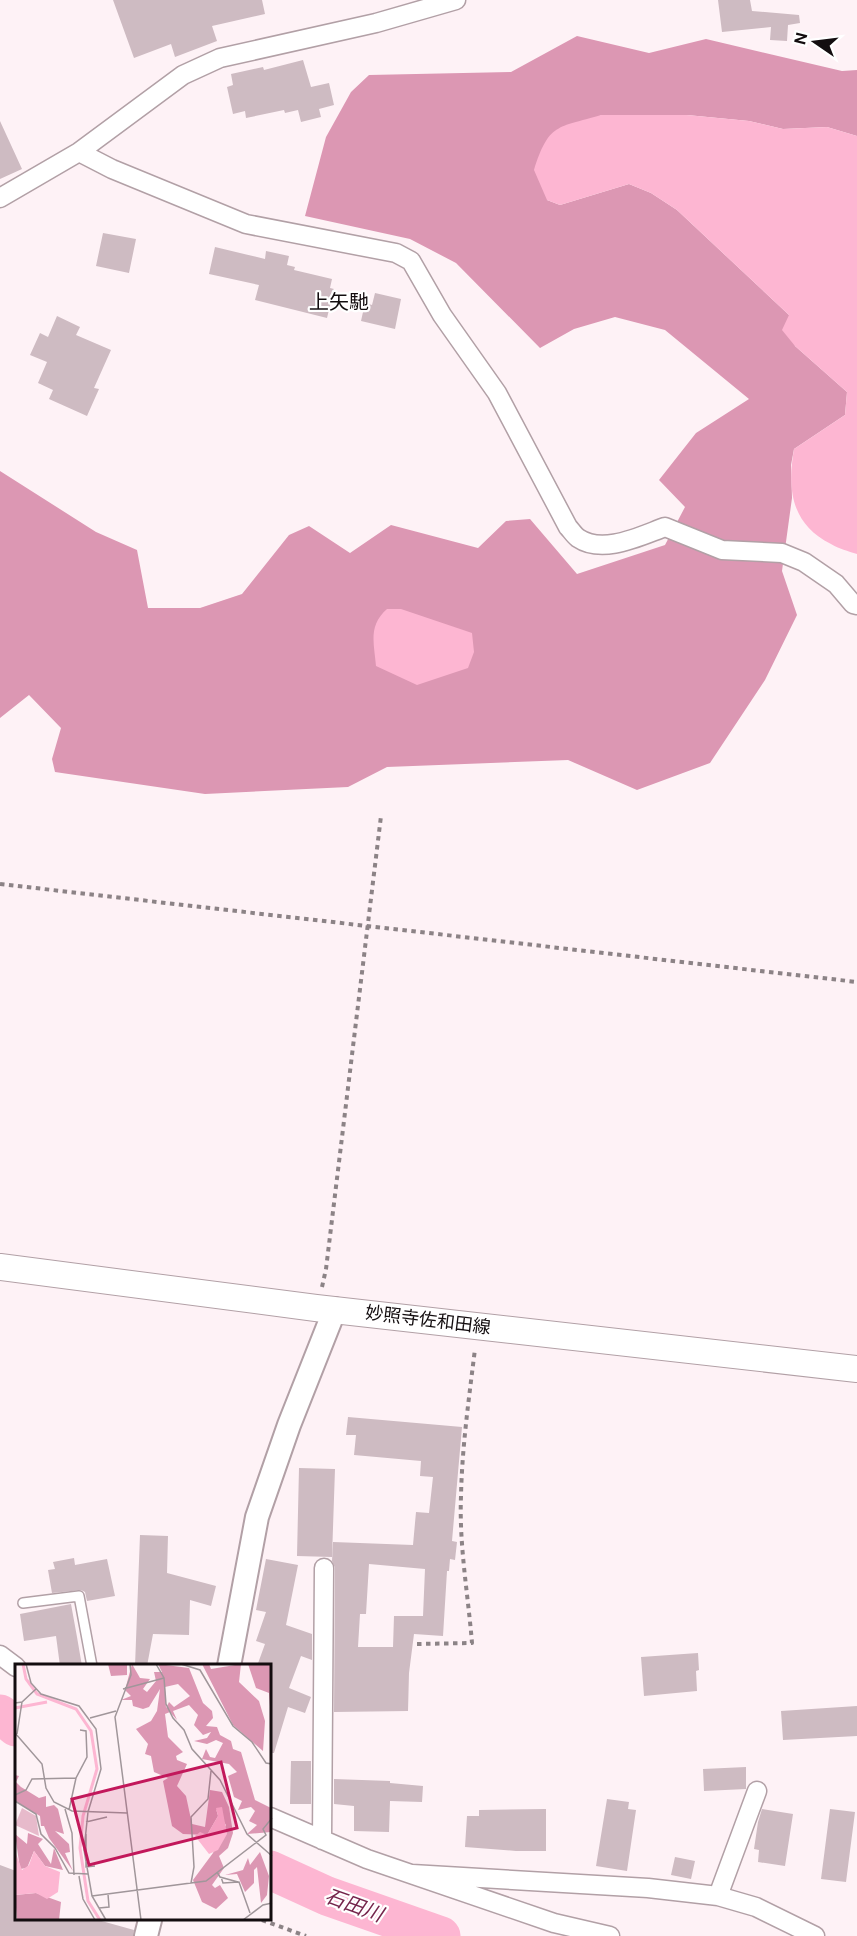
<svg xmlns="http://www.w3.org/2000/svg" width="857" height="1936" font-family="'DM Sans','Noto Sans JP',sans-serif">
  <rect width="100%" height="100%" fill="#fef2f6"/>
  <path fill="#dc97b3" d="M 577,36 L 649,53 L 706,39 L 842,71 L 857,70 L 857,136 L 827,127 L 783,129 L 749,121 L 687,115 L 601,115 L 547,200 L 560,205 L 629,184 L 651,193 L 677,210 L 789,315 L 795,346 L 847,392 L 845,415 L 794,449 L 791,465 L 792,498 L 782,571 L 797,615 L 765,680 L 710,763 L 637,790 L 568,760 L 387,767 L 348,787 L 205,794 L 55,772 L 52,759 L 61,728 L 29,695 L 0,718 L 0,471 L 96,532 L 137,550 L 148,608 L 200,608 L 242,594 L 289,535 L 309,526 L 350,553 L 391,525 L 478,548 L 506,521 L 530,519 L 577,574 L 665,545 L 685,507 L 659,480 L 696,433 L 749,399 L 665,330 L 615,317 L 574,329 L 540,348 L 456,263 L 410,239 L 305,216 L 326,137 L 351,92 L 369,75 L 511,72 Z"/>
  <path fill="#fdb6d2" d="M 601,115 L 687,115 L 749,121 L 783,129 L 827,127 L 857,136 L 857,554 C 848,551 839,549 831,544 C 791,524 787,489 794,449 L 845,415 L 847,392 L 795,346 L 782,330 L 789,315 L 677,210 L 651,193 L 629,184 L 560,205 L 547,200 L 534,170 C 549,123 557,128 601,115 Z
    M 387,609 L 401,609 L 472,633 L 474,652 L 468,668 L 417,685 L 376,666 C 374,643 368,626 387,609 Z"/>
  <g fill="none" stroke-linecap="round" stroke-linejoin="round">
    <path stroke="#fdb6d2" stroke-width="39" d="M 0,1714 L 16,1727
      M 270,1870 L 327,1896 L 441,1936"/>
  </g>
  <path fill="#cebbc2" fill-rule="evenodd" d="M 113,0 L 262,0 L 265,14 L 212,26 L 217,41 L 175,57 L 171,44 L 134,58 Z
    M 718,0 L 750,0 L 752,11 L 799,15 L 800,23 L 788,25 L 787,41 L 770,40 L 771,27 L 722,32 Z
    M 303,60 L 311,87 L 329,83 L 334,105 L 319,109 L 321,117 L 301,122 L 298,110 L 285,113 L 284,110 L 246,118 L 245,111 L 233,114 L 227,87 L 233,85 L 231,74 L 263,67 L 264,70 Z
    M 0,121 L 22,169 L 0,179 Z
    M 103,233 L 136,239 L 129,273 L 96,266 Z
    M 215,247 L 265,259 L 266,251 L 289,256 L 287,265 L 295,267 L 294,270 L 332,279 L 330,288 L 334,289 L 327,318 L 255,300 L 259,285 L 209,274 Z
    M 375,293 L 401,299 L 395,329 L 361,321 L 365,303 L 372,305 Z
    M 57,316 L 80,327 L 76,335 L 111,350 L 94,388 L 99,389 L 87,416 L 49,399 L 53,390 L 38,383 L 47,362 L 30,355 L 40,333 L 48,337 Z
    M 348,1417 L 462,1427 L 452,1541 L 457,1542 L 455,1560 L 450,1559 L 449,1571 L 447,1571 L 443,1636 L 414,1634 L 409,1673 L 408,1711 L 334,1712 L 335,1568 L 332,1561 L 333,1542 L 413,1545 L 416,1512 L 429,1513 L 433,1477 L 420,1476 L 421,1461 L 354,1455 L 356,1435 L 346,1435 ZM 369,1564 L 425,1569 L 423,1616 L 394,1616 L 393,1647 L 358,1647 L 360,1614 L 366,1614 Z
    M 299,1468 L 335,1469 L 332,1557 L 297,1556 Z
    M 140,1535 L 168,1536 L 167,1573 L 216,1586 L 211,1606 L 190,1600 L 189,1635 L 153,1634 L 147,1666 L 135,1666 Z
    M 74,1558 L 75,1565 L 107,1559 L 115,1596 L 87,1601 L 85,1592 L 81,1590 L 52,1593 L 48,1570 L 55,1569 L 53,1562 Z
    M 266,1559 L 298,1565 L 286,1625 L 312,1634 L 312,1660 L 301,1656 L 289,1688 L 311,1697 L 305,1713 L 288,1707 L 274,1753 L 270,1753 L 270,1666 L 257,1666 L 265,1644 L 256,1641 L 266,1612 L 256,1610 Z
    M 71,1604 L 77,1637 L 82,1666 L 60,1666 L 56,1636 L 24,1641 L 20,1614 Z
    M 698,1653 L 699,1670 L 696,1671 L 697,1691 L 644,1696 L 641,1657 Z
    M 857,1706 L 857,1736 L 783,1740 L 781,1711 Z
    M 291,1761 L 311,1761 L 311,1804 L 290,1804 Z
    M 746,1767 L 746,1789 L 704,1791 L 703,1769 Z
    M 334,1779 L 390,1781 L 390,1783 L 423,1786 L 422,1802 L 390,1801 L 389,1832 L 354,1831 L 354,1806 L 334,1804 Z
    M 607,1799 L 629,1802 L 628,1809 L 636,1810 L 627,1871 L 596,1866 Z
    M 546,1809 L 546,1851 L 516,1851 L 465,1847 L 467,1816 L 479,1816 L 479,1810 Z
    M 762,1809 L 793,1814 L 785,1866 L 758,1862 L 759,1850 L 754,1849 L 758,1822 Z
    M 830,1809 L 855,1812 L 846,1882 L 821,1879 Z
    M 675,1857 L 695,1861 L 691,1879 L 671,1875 Z
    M 0,1865 L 16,1871 L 16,1920 L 98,1920 L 134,1930 L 133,1936 L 0,1936 Z"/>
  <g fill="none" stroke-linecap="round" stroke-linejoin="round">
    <defs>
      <path id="service" d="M 23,1603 L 79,1596 L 92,1666"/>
      <path id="minor" d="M 79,152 L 112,169 L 246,224 L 396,253 L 411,261 L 442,315 L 497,393 L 568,527 C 571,530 574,535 578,538 C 603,555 640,536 665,527 L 722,550 L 782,553 L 804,562 L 836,584 L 853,604 L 857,605
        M 0,198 L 79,152 L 183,75 L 220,58 L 376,23 L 456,0
        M 0,1655 L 16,1667
        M 270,1817 L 367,1859 L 554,1923 L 610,1936
        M 322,1840 L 324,1568
        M 412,1874 L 648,1888 L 718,1896 L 756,1907 L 815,1936
        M 718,1896 L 757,1791"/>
      <path id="tertiary" d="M 229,1666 L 257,1517 L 289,1425 L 335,1309
        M 146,1936 L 150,1920"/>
      <path id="secondary" d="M 0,1267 L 316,1308 L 857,1369"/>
    </defs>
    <use href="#service" stroke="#b2a0a6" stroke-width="12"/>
    <use href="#minor" stroke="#b2a0a6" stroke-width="21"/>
    <use href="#tertiary" stroke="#b2a0a6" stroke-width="26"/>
    <use href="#secondary" stroke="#b2a0a6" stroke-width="28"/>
    <path stroke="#8c8386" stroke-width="4" stroke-dasharray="4.5 4.5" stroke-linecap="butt" d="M 0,884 L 857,982
      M 322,1287 L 326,1269 L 381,816
      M 417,1644 L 472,1643 C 468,1594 459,1545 461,1496 C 462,1447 469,1398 475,1349
      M 262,1920 L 306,1936"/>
    <use href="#service" stroke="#fff" stroke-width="9"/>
    <use href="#minor" stroke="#fff" stroke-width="18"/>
    <use href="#tertiary" stroke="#fff" stroke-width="22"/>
    <use href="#secondary" stroke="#fff" stroke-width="26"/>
  </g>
  <g text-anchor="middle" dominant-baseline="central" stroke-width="4.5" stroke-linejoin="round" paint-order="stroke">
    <g font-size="18" fill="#130d0f" stroke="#fff">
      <text transform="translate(428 1320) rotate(7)">妙照寺佐和田線</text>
    </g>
    <g font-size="20" fill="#130d0f" stroke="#fff">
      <text x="339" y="302">上矢馳</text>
    </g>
    <g font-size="20" font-style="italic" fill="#75254c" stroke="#fff">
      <text transform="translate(354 1905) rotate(20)">石田川</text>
    </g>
  </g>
  <g transform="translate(15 1664)">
    <rect width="256" height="256" fill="#fef2f6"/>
    <path d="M 7,144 L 21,152 L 24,172 L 0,161 Z" fill="#e7bacb"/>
    <path d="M 93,0 L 112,0 L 112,11 L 96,12 ZM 117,0 L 125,14 L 135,15 L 128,25 L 132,28 L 141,17 L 139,8 L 147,8 L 143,0 L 174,4 L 188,39 L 197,47 L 198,54 L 191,62 L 202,63 L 205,71 L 216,77 L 218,85 L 226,88 L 240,136 L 256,144 L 256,168 L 232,170 L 242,161 L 234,157 L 240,147 L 236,143 L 223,146 L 227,137 L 219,133 L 213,112 L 222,108 L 214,100 L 187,95 L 191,85 L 195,93 L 200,94 L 208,79 L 201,76 L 192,80 L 179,77 L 192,74 L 196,68 L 188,71 L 179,61 L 183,51 L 174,41 L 158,47 L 162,56 L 155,48 L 150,50 L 153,73 L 168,88 L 161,92 L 162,96 L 172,100 L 162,122 L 171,132 L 177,160 L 190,163 L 195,126 L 207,128 L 214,143 L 218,169 L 213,184 L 204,192 L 209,204 L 197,221 L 200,224 L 205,221 L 213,234 L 201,245 L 187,238 L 178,216 L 198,189 L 211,161 L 201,145 L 203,152 L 192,171 L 168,170 L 157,162 L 148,117 L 153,114 L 139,108 L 136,92 L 130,90 L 133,80 L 121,65 L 136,57 L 142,47 L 145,25 L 134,43 L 128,45 L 118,42 L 117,36 L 106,36 L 116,32 L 110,26 ZM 163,20 L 175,32 L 159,43 L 154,38 L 151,44 L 150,23 ZM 187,0 L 194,0 L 196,5 L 226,0 L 224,18 L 244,37 L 250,57 L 248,87 L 218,61 ZM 233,0 L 256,0 L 256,56 L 254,29 L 241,24 ZM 0,111 L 4,112 L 1,118 L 6,123 L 24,134 L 31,132 L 31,143 L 39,141 L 43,145 L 49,170 L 40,167 L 54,180 L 55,188 L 50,189 L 58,207 L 34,174 L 29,162 L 26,162 L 25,152 L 0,137 ZM 13,169 L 28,175 L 23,180 L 36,200 L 39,184 L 48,206 L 30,202 L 19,187 L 12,204 L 5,205 L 0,170 L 12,180 ZM 245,188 L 254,212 L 252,231 L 246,239 L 242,203 L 239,206 L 239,219 L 230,228 L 222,210 L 210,211 L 228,206 L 233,194 L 235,201 ZM 21,229 L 46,238 L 44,256 L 2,256 L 0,231 Z" fill="#dc97b3" fill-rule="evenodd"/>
    <path d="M 207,143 L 212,170 L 203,186 L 194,190 L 180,172 L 185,168 L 192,171 L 203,152 L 201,144 ZM 0,187 L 7,206 L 14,201 L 19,187 L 30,202 L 45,208 L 43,228 L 32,235 L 21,229 L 0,231 Z" fill="#fdb6d2"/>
    <path fill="none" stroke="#fdb6d2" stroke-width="3" d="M 8,0 L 11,15 L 22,30 L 61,45 L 76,67 L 82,105 L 68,152 L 65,184 L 73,237 L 85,256M 0,44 L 32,38"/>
    <path fill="none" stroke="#a0969a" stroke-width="1.5" d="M 11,0 L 16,19 L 26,30 L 64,42 L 81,65 L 86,105 L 73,148 L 69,186 L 77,232 L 91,256M 115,0 L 116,11 L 100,53 L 126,256M 141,0 L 149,14 L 151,40 L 158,54 L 169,66 L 177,85 L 205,116 L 232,170 L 257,192M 166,0 L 185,6 L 218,62 L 237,78 L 251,99 L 257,100M 108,25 L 149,14M 0,39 L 7,38 L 21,25M 75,54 L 101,47M 0,69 L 27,100 L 31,124 L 39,138 L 57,147 L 112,149M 2,70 L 7,38M 0,131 L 11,126 L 17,115 L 61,114M 0,137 L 21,150 L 26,170 L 40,184 L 54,209 L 73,210M 50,145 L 57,169 L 59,211M 54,146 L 61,114 L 72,93 L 71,67 L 65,66M 71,158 L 92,153M 71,170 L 71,203 L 80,202M 202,208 L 205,213 L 223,218M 64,212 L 68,235 L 80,256M 206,213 L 208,219 L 224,218 L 235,249M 176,219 L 179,203 L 176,153 L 193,135 L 196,107M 77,232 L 191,217 L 251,171 L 248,165 L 257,154M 84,244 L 94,243 L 93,230M 228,256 L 248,241 L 257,239"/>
    <path fill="#c2185b" fill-opacity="0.15" stroke="#c2185b" stroke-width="3" d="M 206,98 L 222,164 L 74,201 L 57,135 Z"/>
    <rect width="256" height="256" fill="none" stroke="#130d0f" stroke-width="3"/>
  </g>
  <g transform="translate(815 42) rotate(284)" stroke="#ffffff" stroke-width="4.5" paint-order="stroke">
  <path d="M0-4.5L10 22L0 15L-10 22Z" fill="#130d0f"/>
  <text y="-9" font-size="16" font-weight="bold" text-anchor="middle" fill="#130d0f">N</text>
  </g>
</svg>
